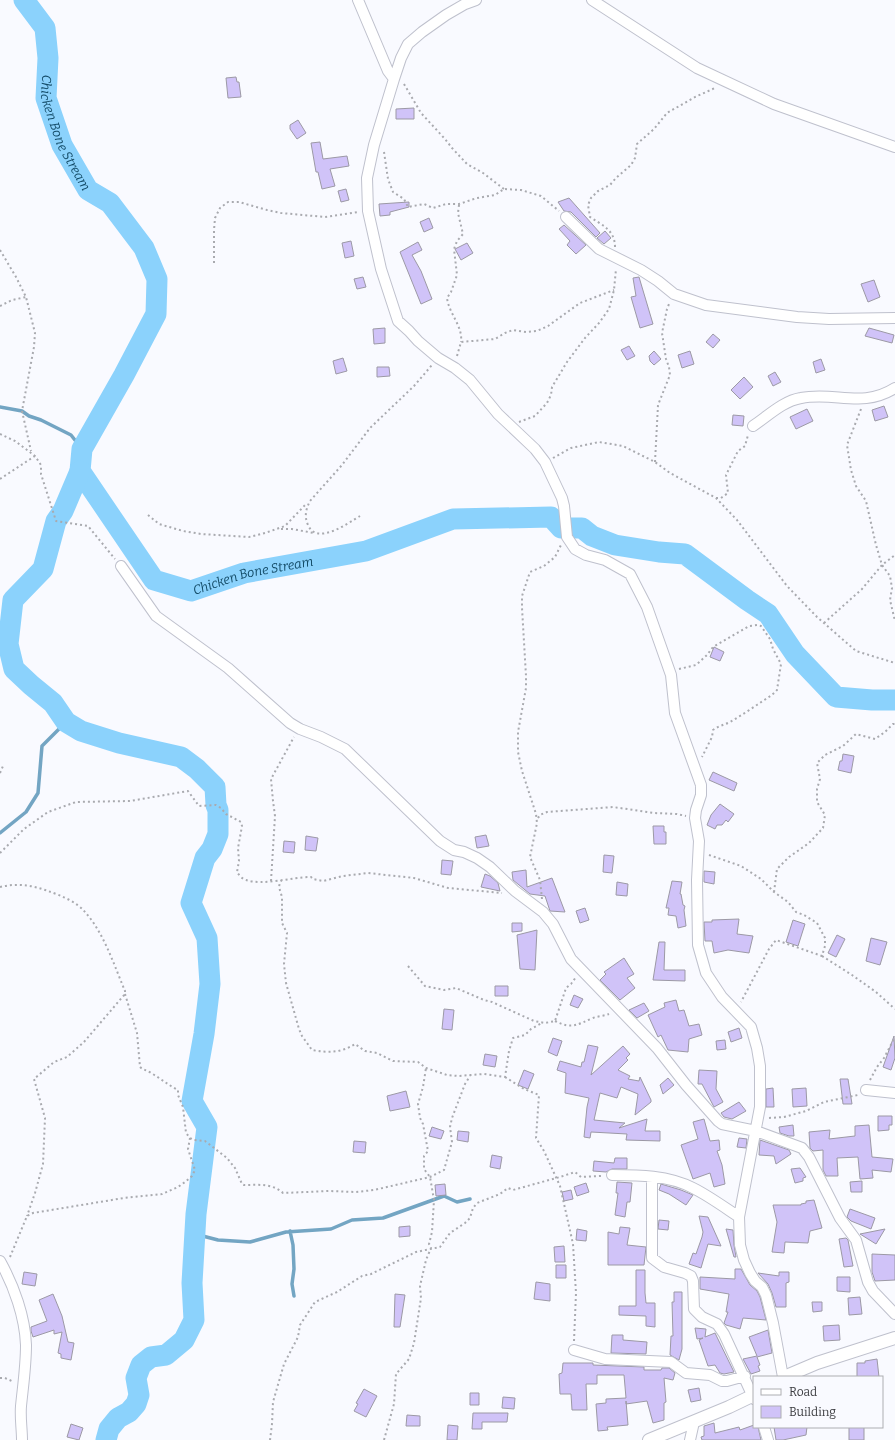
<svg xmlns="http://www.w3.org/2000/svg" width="895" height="1440" font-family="Bitter,serif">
  <rect width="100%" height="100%" fill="#f9faff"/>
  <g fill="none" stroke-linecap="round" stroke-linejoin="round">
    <path stroke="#73a5c3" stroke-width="3.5" d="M 0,407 L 22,411 L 29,416 L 41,420 L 71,435 L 82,449
      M 0,833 L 26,812 L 38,793 L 42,746 L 66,722
      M 290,1231 L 293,1245 L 294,1269 L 292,1284 L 294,1296
      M 195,1234 L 218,1240 L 250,1242 L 286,1232 L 331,1229 L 352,1220 L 383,1218 L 444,1196 L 457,1202 L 470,1199"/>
    <g stroke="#8bd2fc" stroke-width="21">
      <path id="s1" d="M 24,0 L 45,28 L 48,58 L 46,98 L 62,145 L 88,190 L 110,203 L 144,248 L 157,279 L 156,314 L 124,375 L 82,449 L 80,471 L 154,580 L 191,591 L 244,573 L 366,551 L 453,519 L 551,517 L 561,528 L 582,528 L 592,536 L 615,545 L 659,552 L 685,554 L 747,600 L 768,614 L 795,654 L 836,697 L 872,700 L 895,700"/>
      <path d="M 80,471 L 63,511 L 56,521 L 43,569 L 13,600 L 8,644 L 14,669 L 31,685 L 53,703 L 66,722 L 81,731 L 119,743 L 181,757 L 197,769 L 215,787 L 216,805 L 218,810 L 218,834 L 212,849 L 205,858 L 191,903 L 207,938 L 210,984 L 204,1034 L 192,1101 L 207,1127 L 196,1214 L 192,1283 L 194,1320 L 184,1340 L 166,1355 L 151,1357 L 141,1365 L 136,1378 L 139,1395 L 136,1404 L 129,1412 L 118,1418 L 109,1429 L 106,1440"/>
    </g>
  </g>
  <path fill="#d0c3f8" stroke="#9c99a5" d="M 236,77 L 237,82 L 239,82 L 241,97 L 228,98 L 226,78 Z
    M 414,108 L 414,119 L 396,119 L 396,109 Z
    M 298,120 L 306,133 L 297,139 L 290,129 L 290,125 Z
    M 320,142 L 323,159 L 347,156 L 349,166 L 330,169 L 335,186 L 322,189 L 318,172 L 316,172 L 311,143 Z
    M 346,189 L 349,200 L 341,202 L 338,191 Z
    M 569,198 L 600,233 L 596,237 L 571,212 L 564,211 L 558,202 Z
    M 409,202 L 409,207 L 390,212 L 390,215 L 380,216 L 379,204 Z
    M 429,218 L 433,228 L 424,232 L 420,222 Z
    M 564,225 L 586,245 L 576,254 L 567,245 L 570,241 L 559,229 Z
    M 605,231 L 611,238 L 604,244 L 597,238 Z
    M 351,241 L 354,256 L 345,258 L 342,243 Z
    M 418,242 L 422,250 L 412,255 L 421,271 L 432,299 L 421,304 L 400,252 Z
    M 467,243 L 473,253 L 461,260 L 455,249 Z
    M 363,277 L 366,287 L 357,289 L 354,279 Z
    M 639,277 L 653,324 L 640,328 L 631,297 L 636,296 L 633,278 Z
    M 874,280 L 880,297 L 868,302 L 861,284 Z
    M 385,328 L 385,343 L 374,344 L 373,329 Z
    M 869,328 L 894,335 L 892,343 L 865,336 Z
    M 713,334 L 720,340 L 713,348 L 706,342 Z
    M 629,346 L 635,356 L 627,360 L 621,350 Z
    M 654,351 L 661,359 L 654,365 L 650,361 L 649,356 Z
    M 690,351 L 694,364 L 682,368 L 678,355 Z
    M 343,358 L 347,371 L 336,374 L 333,361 Z
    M 821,359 L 825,370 L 816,373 L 813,362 Z
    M 377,367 L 389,367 L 390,376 L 377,377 Z
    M 775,372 L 781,382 L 773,386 L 768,376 Z
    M 744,377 L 753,387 L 740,399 L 731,390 Z
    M 884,406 L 888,417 L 875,421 L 872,410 Z
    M 807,409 L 813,421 L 796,429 L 790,417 Z
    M 733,415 L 744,416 L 743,426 L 732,425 Z
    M 714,647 L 724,652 L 720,661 L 710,657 Z
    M 843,754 L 854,756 L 851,773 L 838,770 L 840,761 L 842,761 Z
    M 713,772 L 737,783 L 734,791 L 709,780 Z
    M 720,804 L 734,814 L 728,822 L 726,820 L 722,825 L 717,825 L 715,829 L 707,825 L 711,815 Z
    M 653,826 L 664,826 L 664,832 L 666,832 L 666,844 L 654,844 Z
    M 486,835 L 489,846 L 477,848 L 475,837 Z
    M 306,836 L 318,838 L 316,851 L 305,850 Z
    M 284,841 L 295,842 L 294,853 L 283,852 Z
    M 604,855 L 614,856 L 612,873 L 603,872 Z
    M 442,860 L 453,861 L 451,875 L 441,874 Z
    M 526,870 L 527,887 L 552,878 L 565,912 L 550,911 L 545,896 L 530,894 L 513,880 L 512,872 Z
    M 704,871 L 715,872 L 714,884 L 704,882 Z
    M 485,874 L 490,876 L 498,883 L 500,891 L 481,887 Z
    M 672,881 L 682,882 L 680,894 L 681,894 L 683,905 L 685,906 L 684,910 L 686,926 L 678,928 L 676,916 L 668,915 L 669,908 L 666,908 Z
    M 617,882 L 628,884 L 627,896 L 616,895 Z
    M 585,908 L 589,920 L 580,923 L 576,911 Z
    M 739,919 L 737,934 L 753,936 L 749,953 L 728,950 L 714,953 L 712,941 L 705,941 L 704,922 L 712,922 L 712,920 Z
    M 793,920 L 805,924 L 798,946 L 786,942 Z
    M 512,923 L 522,923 L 522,931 L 512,932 Z
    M 537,930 L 535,970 L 520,969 L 517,935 Z
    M 837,935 L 845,939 L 836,957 L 828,953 Z
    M 871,938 L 887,942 L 880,965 L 866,961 Z
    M 659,942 L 665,942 L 664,970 L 685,970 L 685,981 L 653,980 Z
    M 624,958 L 634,974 L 627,978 L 635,988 L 620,1000 L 600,980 L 606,974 L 604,972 Z
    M 495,986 L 508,986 L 508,996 L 495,996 Z
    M 574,995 L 583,999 L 578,1008 L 570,1005 Z
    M 676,1000 L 679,1011 L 684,1010 L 689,1026 L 699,1024 L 702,1035 L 689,1039 L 688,1052 L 668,1050 L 661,1035 L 658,1037 L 648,1015 L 665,1007 L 664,1003 Z
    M 644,1003 L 649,1011 L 637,1018 L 629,1010 Z
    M 444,1009 L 454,1010 L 452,1030 L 442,1029 Z
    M 739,1028 L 742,1038 L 731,1042 L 728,1032 Z
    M 894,1036 L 895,1058 L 891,1070 L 883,1067 Z
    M 553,1038 L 562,1041 L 557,1056 L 548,1052 Z
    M 725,1040 L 726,1049 L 717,1050 L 716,1041 Z
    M 588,1045 L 598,1047 L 591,1075 L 623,1046 L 630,1054 L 626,1058 L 628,1060 L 618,1070 L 630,1076 L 628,1079 L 639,1081 L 640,1077 L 651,1100 L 651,1102 L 635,1115 L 638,1094 L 621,1087 L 617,1098 L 600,1093 L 594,1120 L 625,1123 L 619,1128 L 647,1119 L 645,1131 L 660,1131 L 660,1141 L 626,1140 L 627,1134 L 591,1132 L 590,1138 L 584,1137 L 587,1107 L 589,1098 L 565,1093 L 566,1073 L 557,1070 L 560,1061 L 581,1067 L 582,1062 L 584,1062 Z
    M 485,1054 L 497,1056 L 495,1067 L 483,1065 Z
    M 524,1070 L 534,1074 L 528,1089 L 518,1085 Z
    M 699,1070 L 717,1071 L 716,1089 L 723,1102 L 714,1107 L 702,1084 L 698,1084 Z
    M 668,1078 L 674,1085 L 663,1094 L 660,1085 Z
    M 840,1079 L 848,1079 L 852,1104 L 843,1104 Z
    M 773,1088 L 774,1107 L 766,1107 L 766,1089 Z
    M 806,1088 L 807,1106 L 793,1107 L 792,1089 Z
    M 406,1091 L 410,1107 L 390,1111 L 387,1096 Z
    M 739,1102 L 746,1111 L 732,1119 L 724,1117 L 721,1113 Z
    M 878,1116 L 892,1116 L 892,1125 L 889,1125 L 889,1130 L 878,1131 Z
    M 704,1119 L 710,1141 L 719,1140 L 720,1150 L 717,1151 L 722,1165 L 725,1184 L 714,1187 L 710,1173 L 693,1179 L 681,1145 L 698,1139 L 693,1122 Z
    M 793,1125 L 794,1136 L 789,1136 L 780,1133 L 779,1127 Z
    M 869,1125 L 872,1157 L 893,1159 L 891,1172 L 872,1170 L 873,1178 L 860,1179 L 858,1157 L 837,1158 L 838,1176 L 826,1176 L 823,1170 L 823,1150 L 813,1151 L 810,1148 L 809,1132 L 830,1130 L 829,1139 L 855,1136 L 855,1126 Z
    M 432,1127 L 444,1131 L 441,1139 L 429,1136 Z
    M 458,1131 L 469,1132 L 468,1142 L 457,1140 Z
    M 739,1138 L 747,1139 L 746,1148 L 737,1147 Z
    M 760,1140 L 789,1150 L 791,1154 L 776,1164 L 774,1156 L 759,1155 Z
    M 354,1141 L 366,1142 L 365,1153 L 353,1152 Z
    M 492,1155 L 502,1157 L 500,1169 L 490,1167 Z
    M 615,1158 L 627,1158 L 627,1169 L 612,1169 L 606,1172 L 593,1171 L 594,1161 L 614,1163 Z
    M 800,1168 L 806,1177 L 803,1178 L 803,1181 L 795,1183 L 791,1169 Z
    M 862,1181 L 862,1192 L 851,1192 L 850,1182 Z
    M 617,1182 L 632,1183 L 630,1202 L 627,1202 L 625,1217 L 615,1215 L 618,1193 L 616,1193 Z
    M 586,1183 L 589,1192 L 577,1196 L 574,1187 Z
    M 445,1184 L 446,1195 L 436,1196 L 435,1185 Z
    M 661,1184 L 681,1190 L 693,1195 L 686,1205 L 669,1194 L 659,1190 Z
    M 571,1190 L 573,1199 L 564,1201 L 562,1192 Z
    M 814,1200 L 822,1228 L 810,1231 L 808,1243 L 785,1242 L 784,1253 L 772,1252 L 777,1222 L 773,1205 L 801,1205 L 801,1204 L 806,1203 L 806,1201 Z
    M 850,1209 L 875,1218 L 871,1229 L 851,1221 L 847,1217 Z
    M 699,1216 L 708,1217 L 721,1246 L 708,1244 L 701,1268 L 689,1264 L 693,1253 L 696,1254 L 702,1237 L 703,1232 Z
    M 659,1220 L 669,1221 L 668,1230 L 658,1229 Z
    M 410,1226 L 410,1236 L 399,1237 L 399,1227 Z
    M 620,1227 L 630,1228 L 627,1245 L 646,1247 L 644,1265 L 608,1265 L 608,1232 L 619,1234 Z
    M 577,1229 L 587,1231 L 586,1241 L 576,1240 Z
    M 726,1229 L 733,1230 L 734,1245 L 736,1257 L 734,1257 Z
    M 885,1229 L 876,1244 L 860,1234 Z
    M 846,1238 L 848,1240 L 853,1266 L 844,1267 L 839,1239 Z
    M 564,1246 L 565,1262 L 555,1262 L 554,1247 Z
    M 872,1254 L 895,1255 L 895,1280 L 875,1281 L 872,1272 Z
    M 556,1265 L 566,1265 L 566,1278 L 556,1278 Z
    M 735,1269 L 741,1269 L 750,1285 L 757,1291 L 760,1297 L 766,1320 L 743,1318 L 740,1329 L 726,1325 L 724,1323 L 728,1312 L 726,1312 L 729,1294 L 700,1289 L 700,1277 L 735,1279 Z
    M 636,1270 L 645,1270 L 645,1293 L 646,1303 L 655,1303 L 655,1327 L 646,1326 L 646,1316 L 619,1315 L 619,1306 L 636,1306 Z
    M 24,1272 L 37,1274 L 35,1286 L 22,1284 Z
    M 779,1272 L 789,1272 L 789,1282 L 786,1283 L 786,1307 L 776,1307 L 772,1293 L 768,1284 L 758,1273 L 779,1276 Z
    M 837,1277 L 850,1277 L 850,1292 L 837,1291 Z
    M 536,1282 L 550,1284 L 550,1301 L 534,1299 Z
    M 674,1292 L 682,1292 L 682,1349 L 679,1360 L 670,1355 L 671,1336 L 673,1336 L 672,1302 L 674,1302 Z
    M 53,1294 L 62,1316 L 68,1342 L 74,1343 L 71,1360 L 61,1358 L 61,1354 L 58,1353 L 62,1332 L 54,1334 L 54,1330 L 33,1337 L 31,1331 L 31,1327 L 47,1321 L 39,1300 Z
    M 395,1294 L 405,1295 L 400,1327 L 394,1327 Z
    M 860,1297 L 862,1314 L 849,1315 L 848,1298 Z
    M 812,1302 L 822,1302 L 822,1311 L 813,1312 Z
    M 839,1325 L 840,1340 L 824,1341 L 823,1326 Z
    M 695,1328 L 706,1329 L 705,1337 L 715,1333 L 734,1372 L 724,1374 L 720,1373 L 715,1365 L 708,1366 L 699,1340 L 703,1338 L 697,1339 Z
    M 768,1330 L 772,1353 L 757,1357 L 760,1365 L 758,1366 L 760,1371 L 751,1374 L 743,1359 L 757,1356 L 749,1337 Z
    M 612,1335 L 623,1335 L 623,1340 L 647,1342 L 646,1354 L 611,1353 Z
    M 877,1359 L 879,1377 L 857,1377 L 857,1363 L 865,1363 L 865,1361 Z
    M 563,1363 L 593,1363 L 593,1365 L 644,1367 L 644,1370 L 661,1370 L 662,1368 L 669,1368 L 675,1373 L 673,1380 L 664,1378 L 666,1402 L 664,1403 L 664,1420 L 653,1423 L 647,1401 L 626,1404 L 626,1401 L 628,1425 L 607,1427 L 608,1430 L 598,1431 L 596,1404 L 606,1403 L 606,1399 L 626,1398 L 624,1375 L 597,1375 L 597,1384 L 586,1384 L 587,1410 L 572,1410 L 571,1394 L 560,1394 L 559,1374 L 562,1373 Z
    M 699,1388 L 701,1400 L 691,1402 L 688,1390 Z
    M 364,1389 L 377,1396 L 366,1417 L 354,1411 L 358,1404 L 356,1403 Z
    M 470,1393 L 479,1393 L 479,1405 L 470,1405 Z
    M 503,1397 L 515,1398 L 514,1409 L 502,1408 Z
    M 473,1413 L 508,1413 L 507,1422 L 482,1422 L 482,1429 L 472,1429 Z
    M 407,1415 L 420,1416 L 420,1426 L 406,1426 Z
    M 714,1423 L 715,1433 L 739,1427 L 740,1430 L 754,1425 L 754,1427 L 758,1427 L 761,1440 L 702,1440 L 701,1437 L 704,1436 L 704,1426 Z
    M 71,1424 L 83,1428 L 79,1440 L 67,1437 Z
    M 448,1425 L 458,1426 L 457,1440 L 447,1440 Z
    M 774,1427 L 807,1427 L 806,1435 L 783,1440 L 776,1440 Z
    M 849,1427 L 864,1427 L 864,1440 L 849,1440 Z"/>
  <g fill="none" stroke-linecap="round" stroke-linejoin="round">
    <defs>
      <path id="minor" d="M 358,0 L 388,71 L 394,79
        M 476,0 L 465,4 L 446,15 L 422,32 L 408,44 L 401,58 L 394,79 L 374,145 L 367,178 L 368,211 L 381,269 L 398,321 L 409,331 L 418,341 L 438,358 L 455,368 L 470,380 L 498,414 L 535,449 L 545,462 L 562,498 L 564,506 L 567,537 L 575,549 L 586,555 L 605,560 L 630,574 L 647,607 L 671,675 L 675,713 L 701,785 L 701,795 L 696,810 L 695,818 L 699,841 L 697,880 L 698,945 L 706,973 L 722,997 L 751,1027 L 757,1048 L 760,1066 L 760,1107 L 739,1217 L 740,1245 L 744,1260 L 750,1273 L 755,1281 L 762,1287 L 766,1295 L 773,1323 L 783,1377
        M 592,0 L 697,68 L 774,104 L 895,147
        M 566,217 L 599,249 L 641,270 L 658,281 L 674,294 L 706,305 L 797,317 L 829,319 L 895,318
        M 753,426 C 768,416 783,401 801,398 C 835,391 862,409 895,388
        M 121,566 L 156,616 L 228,668 L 290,723 L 300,729 L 321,737 L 345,749 L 440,841 L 454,850 L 464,852 L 477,858 L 490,867 L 515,891 L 543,912 L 553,924 L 571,959 L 657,1048 L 686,1085 L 718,1121 L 722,1124 L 756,1131 L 802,1148 L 809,1157 L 840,1218 L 856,1240 L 868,1282 L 873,1291 L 895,1314
        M 866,1090 L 895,1093
        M 612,1175 C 639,1175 668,1175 693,1188 C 709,1196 724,1207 739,1217
        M 652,1177 L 652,1258 L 664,1267 L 685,1273 L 691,1276 L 693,1281 L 694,1309 L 702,1317 L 717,1324 L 724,1334 L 754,1399
        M 0,1261 C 14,1286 25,1317 26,1345 C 26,1366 23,1386 21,1406 C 20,1418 22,1429 22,1440
        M 574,1350 L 605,1359 L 671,1362 L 686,1373 L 710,1375 L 722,1381 L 727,1381 L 745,1376
        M 764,1427 L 768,1440
        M 690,1440 L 694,1422"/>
      <path id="tertiary" d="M 784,1377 L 817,1363 L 895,1338
        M 649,1440 L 729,1407 L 754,1395"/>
    </defs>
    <use href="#minor" stroke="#bfc1cd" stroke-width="12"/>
    <use href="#tertiary" stroke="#bfc1cd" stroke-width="14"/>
    <path stroke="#a9aaaf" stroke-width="2" stroke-dasharray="2 3" stroke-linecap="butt" d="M 404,84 L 421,113 L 445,139 L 452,148 L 467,164 L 483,173 L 504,189
      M 384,152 L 388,179 L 393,192 L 404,199 L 408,207 L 424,204 L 433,208 L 446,204 L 459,204 L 477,198 L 495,195 L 504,189 L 521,190 L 541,196 L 559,211
      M 459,205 L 458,213 L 463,234 L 457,241 L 454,249 L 457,275 L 451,292 L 447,298 C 449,314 463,326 461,342
      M 615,247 C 615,230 602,225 590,217 L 588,205 L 591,198 L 598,191 L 610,185 L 616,178 L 631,165 L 635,158 L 637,144 L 654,129 L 667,113 L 695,97 L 715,88
      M 0,250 L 16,277 L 26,297 L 35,333 L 34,347 L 22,411 L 31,451
      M 214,263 L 214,230 L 215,218 L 220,208 L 228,202 L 239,202 L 267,210 L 281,213 L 325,217 L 359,212
      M 0,306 L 12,300 L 26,297
      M 457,356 L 461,342 L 495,339 L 505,333 L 513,330 L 526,332 L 537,331 L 548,326 L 580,303 L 614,290
      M 861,409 L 847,445 L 851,470 L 856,486 L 866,501 L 876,545 L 882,565 L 890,576 L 892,588 L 890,600 L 895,621
      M 519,422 L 535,416 L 547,403 L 551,395 L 552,387 L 567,362 L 585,338 L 599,323 L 609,309 L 614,290 L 616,269
      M 0,434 L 15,441 L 35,456 L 41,465 L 41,474 L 56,521 L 88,526 L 115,559
      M 553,458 L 571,448 L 599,442 L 623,446 L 655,462 L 670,473 L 716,498 L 737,520 L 787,586 L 817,617 L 856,651 L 895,663
      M 655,462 L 658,405 L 670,375 L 669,367 L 666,359 L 662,333 L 667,309 L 669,304
      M 0,479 L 35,456
      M 716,498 L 721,498 L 728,493 L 726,475 L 738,451 L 745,446 L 748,435
      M 148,515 L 159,524 L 183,531 L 201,534 L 249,537 L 265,533 L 285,526 L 307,503
      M 360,516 C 348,523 317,546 308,525 C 304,516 306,509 310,501 L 342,465 L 370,428 L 414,386 L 432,365
      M 281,529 L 292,529 L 314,533
      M 824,623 L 862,589 L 882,565 L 895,555
      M 679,669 L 696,665 L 707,655 L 713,647 L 749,626 L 758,625 L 761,626 L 770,639 L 773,649 L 781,664 L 777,690 L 772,695 C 758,704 744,714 730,722 C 724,725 718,726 713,730 L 712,737 L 702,757
      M 0,773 L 3,766
      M 538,818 L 540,815 L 547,812 L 613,807 L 654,813 L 677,814 L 686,816
      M 0,853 L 24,829 L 48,812 L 76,802 L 130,801 L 188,791 L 199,806 L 216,805 L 221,808 L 226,814 L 241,822 L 242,826 L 238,848 L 239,861 L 237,872 C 239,875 242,879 246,880 C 263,886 292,877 311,877 L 313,879 L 323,881 L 343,876 L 368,873 L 414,878 L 448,888 L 502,893
      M 709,855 L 741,866 L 761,879 L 774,892 L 788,902 L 796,912 L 804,915 L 817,923 L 825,938 L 825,946 L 822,956 L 776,940 L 769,949 L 741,1002
      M 282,880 L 280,882 L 279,887 L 282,897 L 282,923 L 287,933 L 284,964 L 286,983 L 299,1029 L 302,1036 L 312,1050 C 328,1053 341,1053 355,1044 L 365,1051 L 377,1053 L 393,1061 L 418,1062 L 426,1068 L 447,1075 L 458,1076 L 484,1074 L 505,1077 L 509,1051 L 513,1038 L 525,1035 L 531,1029 L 542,1023
      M 271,881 L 275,816 L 273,801 L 271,779 L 294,737
      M 0,887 C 16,883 32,885 48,891 C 60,895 77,902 85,912 C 104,933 114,965 125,991 L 125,994 L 84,1042 L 67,1057 L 54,1062 L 34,1079 L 45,1118 L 43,1164 L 35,1193 L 27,1216
      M 774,892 L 777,869 L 789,857 L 809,843 L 823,828 L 825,815 L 817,802 L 817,789 L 820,779 L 817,763 L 825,755 L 843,746 L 856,734 L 875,739 L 885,732 L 893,724 L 895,724
      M 542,899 L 540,880 L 530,857 L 537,823 L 536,814 L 522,771 L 518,752 L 518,732 L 526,688 L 526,676 L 522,608 L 522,596 L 530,572 L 544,566 L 555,557 L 561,545
      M 822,956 L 852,975 L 876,992 L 895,1009
      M 408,966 L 425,986 L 444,990 L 456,988 L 484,1000 L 492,1002 L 534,1021 L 545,1023 L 555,1021 L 566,988 L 571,984 L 576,977
      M 125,994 L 137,1033 L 140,1067 C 143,1070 147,1070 151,1073 C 160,1078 168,1085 178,1090 L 178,1095 L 183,1107 L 186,1133 L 190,1138 L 194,1140 L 205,1141 L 227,1158 L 235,1168 L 242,1184 L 244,1185 C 258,1185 272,1183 283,1193 L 329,1191 L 356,1192 L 374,1190 L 430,1177 L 444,1170 L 452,1142 L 450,1127 L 452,1118 L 465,1084 L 470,1076
      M 555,1021 C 572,1030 578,1024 593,1018 C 598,1016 604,1016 609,1014
      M 505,1077 L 524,1089 L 539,1095 L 536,1138 L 544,1151 L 560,1186 L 573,1244 L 576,1293 L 574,1341
      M 870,1080 L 877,1067 L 884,1058 L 895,1037
      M 769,1118 L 784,1117 L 806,1111 L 824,1102 L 858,1095
      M 10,1257 L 27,1216 L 33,1213 L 124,1198 L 162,1194 L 178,1187 L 185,1182 L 192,1176 L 195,1170 L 188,1149 L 190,1138
      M 0,1378 L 5,1378 L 14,1382
      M 270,1440 L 272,1424 L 273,1402 L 284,1364 L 298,1337 L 300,1325 L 315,1302 L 337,1292 L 362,1276 L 371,1274 L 416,1252 L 440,1247 L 450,1233 L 465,1223 L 470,1218 L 473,1208 L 477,1203 L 500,1194 L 508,1188 L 513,1190 L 560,1177 L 575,1172 L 581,1177 L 601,1176
      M 384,1440 L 394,1404 L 396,1374 L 409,1359 L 414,1343 L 421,1298 L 420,1286 L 426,1260 L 431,1248 L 429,1244 L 432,1232 L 434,1200 L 430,1177 L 424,1169 L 424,1156 L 428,1151 L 423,1124 L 420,1118 L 418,1104 L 423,1087 L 426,1068"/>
    <use href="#minor" stroke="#fff" stroke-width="10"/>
    <use href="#tertiary" stroke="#fff" stroke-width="12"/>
  </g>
  <g text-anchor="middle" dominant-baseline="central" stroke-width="3" stroke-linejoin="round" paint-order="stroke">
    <g font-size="13" font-style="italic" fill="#144c68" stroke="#f9faff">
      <text stroke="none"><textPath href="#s1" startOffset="144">Chicken Bone Stream</textPath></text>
      <text stroke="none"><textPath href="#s1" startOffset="768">Chicken Bone Stream</textPath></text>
    </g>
  </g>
  <rect x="753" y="1376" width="130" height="52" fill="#f9faff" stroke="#adaeb2"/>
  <rect x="761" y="1389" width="20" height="6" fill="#ffffff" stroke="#adaeb2"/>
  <text x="789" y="1396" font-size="12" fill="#3a3b3f">Road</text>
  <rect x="761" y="1406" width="20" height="12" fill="#d0c3f8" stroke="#adaeb2"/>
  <text x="789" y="1416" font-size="12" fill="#3a3b3f">Building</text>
</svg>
